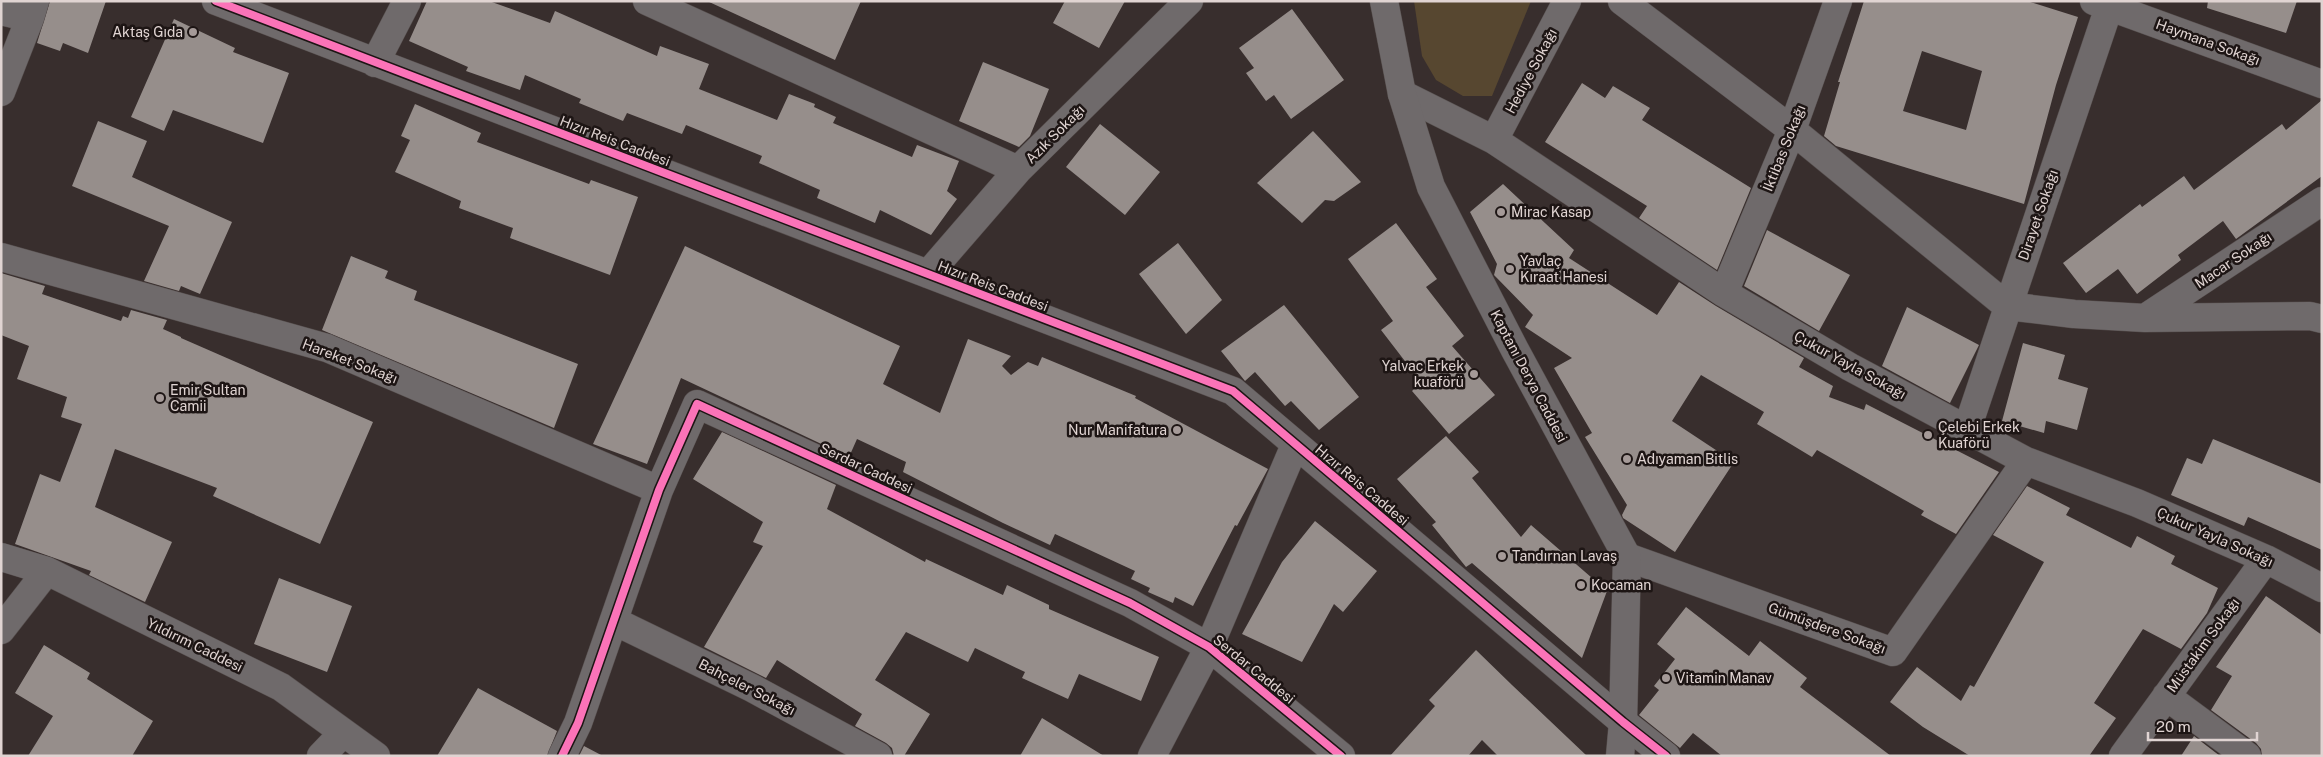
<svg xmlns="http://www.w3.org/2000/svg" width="2323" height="757" font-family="'Public Sans',sans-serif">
  <rect width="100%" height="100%" fill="#382e2d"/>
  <path fill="#574730" d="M 1414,1 L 1531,1 L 1492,96 L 1463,96 L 1436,80 L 1422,56 Z"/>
  <path fill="#968e8b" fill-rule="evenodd" d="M 50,1 L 106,1 L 88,53 L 63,43 L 60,51 L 37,43 Z
    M 427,1 L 489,1 L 550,23 L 555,11 L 657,56 L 660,46 L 709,64 L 699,89 L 777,120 L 789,94 L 815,104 L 814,107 L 836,117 L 833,123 L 912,157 L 917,145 L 959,161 L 947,191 L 957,199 L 931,235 L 880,210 L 875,223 L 817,198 L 820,190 L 759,163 L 762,156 L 686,125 L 682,134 L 627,113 L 623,121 L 579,103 L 581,99 L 525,75 L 520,90 L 466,71 L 468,67 L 409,41 Z
    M 707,1 L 861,1 L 835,60 Z
    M 1065,1 L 1125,1 L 1099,48 L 1053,23 Z
    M 1864,1 L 2027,1 L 2078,17 L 2056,85 L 2024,204 L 1836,146 L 1824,136 L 1840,82 L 1838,82 ZM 1922,51 L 1982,71 L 1966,130 L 1903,111 Z
    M 2208,1 L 2297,1 L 2286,33 L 2207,8 Z
    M 1292,9 L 1344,80 L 1291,119 L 1274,95 L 1266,101 L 1246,73 L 1254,68 L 1239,48 Z
    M 174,19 L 235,48 L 233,52 L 289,73 L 263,143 L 173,110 L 164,131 L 131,117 Z
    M 983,62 L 1049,89 L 1030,136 L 1019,147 L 959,121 Z
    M 1582,83 L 1605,98 L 1613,86 L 1650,108 L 1642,120 L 1751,188 L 1717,270 L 1639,218 L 1647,206 L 1545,142 Z
    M 2322,100 L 2322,176 L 2236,239 L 2223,221 L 2178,255 L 2181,260 L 2137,294 L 2118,269 L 2086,293 L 2063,263 L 2140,204 L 2142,207 L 2184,176 L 2194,190 L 2282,124 L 2286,130 Z
    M 415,104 L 481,133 L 477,142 L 589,184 L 591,180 L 638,197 L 610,275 L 510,238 L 513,228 L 459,208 L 461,201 L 395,172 L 410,140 L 401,136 Z
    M 98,121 L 147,141 L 132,177 L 232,222 L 200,294 L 181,286 L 179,291 L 144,281 L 169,226 L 72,186 Z
    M 1100,124 L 1160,172 L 1125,215 L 1066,167 Z
    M 1313,131 L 1361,182 L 1334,201 L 1325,200 L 1302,223 L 1257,183 Z
    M 1503,184 L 1574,250 L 1569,258 L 1657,315 L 1679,282 L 1716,306 L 1804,358 L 1799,367 L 1833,386 L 1829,397 L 1864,410 L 1866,404 L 1999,472 L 1956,534 L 1921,515 L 1924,511 L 1817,450 L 1812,457 L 1757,424 L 1764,412 L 1701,375 L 1672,421 L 1734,462 L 1675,552 L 1623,518 L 1622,515 L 1627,505 L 1585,437 L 1592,433 L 1554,368 L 1572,358 L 1525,327 L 1533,315 L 1494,275 L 1497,264 L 1470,212 Z
    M 1396,223 L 1437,279 L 1426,287 L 1464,336 L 1452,346 L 1495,395 L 1449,434 L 1412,391 L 1421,382 L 1381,330 L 1393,321 L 1348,259 Z
    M 1767,230 L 1850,275 L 1819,331 L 1744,286 Z
    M 1178,243 L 1222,300 L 1186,334 L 1139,274 Z
    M 685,246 L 900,346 L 883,384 L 940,413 L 968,339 L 1011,356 L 1002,366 L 1011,375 L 1028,362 L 1038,366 L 1042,357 L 1136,396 L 1135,398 L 1268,469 L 1237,526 L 1235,525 L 1193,606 L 1175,597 L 1173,603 L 1148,592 L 1150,588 L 1131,579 L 1135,571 L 1055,534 L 1050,545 L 1003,523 L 903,472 L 906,462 L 857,439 L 849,457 L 681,378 L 647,464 L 593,444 Z
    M 351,256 L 388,271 L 385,278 L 417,291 L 414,300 L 578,364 L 554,428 L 322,330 Z
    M 1,273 L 45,286 L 42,294 L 121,321 L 123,316 L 128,318 L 131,310 L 167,320 L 163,329 L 181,337 L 181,338 L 373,422 L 320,544 L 213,496 L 217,488 L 115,449 L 95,507 L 172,542 L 145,602 L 89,575 L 91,571 L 15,544 L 40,474 L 60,482 L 82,424 L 61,417 L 67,397 L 17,379 L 29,346 L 1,335 Z
    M 1284,305 L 1359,397 L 1319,430 L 1291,401 L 1285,406 L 1255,372 L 1245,381 L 1221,351 Z
    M 1907,307 L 1979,345 L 1950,403 L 1882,366 Z
    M 2023,343 L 2065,355 L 2058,379 L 2088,388 L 2077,430 L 2046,421 L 2044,433 L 2002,421 Z
    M 722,432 L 836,485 L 827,509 L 925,562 L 926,559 L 1003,595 L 1007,585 L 1049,605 L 1049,609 L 1159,657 L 1141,701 L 1079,674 L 1068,699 L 1022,678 L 1025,672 L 975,648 L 968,662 L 906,632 L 875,680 L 930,714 L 904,756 L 894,756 L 892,748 L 886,743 L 855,726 L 862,714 L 777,660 L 766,678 L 704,647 L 763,546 L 753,542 L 763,522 L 693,479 Z
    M 1446,436 L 1479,472 L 1472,478 L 1521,537 L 1531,525 L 1607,591 L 1582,658 L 1472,563 L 1466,567 L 1432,525 L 1436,522 L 1397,479 Z
    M 2213,439 L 2322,484 L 2322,550 L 2248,517 L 2244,526 L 2171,495 L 2187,458 L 2202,464 Z
    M 2027,486 L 2070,508 L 2066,515 L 2131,548 L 2137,536 L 2175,556 L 2171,564 L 2218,588 L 2207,613 L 2181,649 L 2143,629 L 2094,703 L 2116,718 L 2089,756 L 1970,756 L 1923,727 L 1890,702 L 1917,667 L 1961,701 L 1970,685 L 1974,687 L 2044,562 L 1993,535 Z
    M 1315,521 L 1377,571 L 1343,612 L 1334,604 L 1302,662 L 1242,634 L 1282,562 Z
    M 279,578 L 352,606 L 327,672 L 254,644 Z
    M 2266,596 L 2322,635 L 2322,756 L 2262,756 L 2261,749 L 2256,743 L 2211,710 L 2232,676 L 2216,667 Z
    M 1686,607 L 1749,656 L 1760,641 L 1807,678 L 1800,687 L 1891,756 L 1722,756 L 1693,733 L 1680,748 L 1639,715 L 1659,690 L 1654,686 L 1675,659 L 1657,644 Z
    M 44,645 L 90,673 L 87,679 L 153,721 L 132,756 L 28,756 L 53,716 L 15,693 Z
    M 1476,650 L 1512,685 L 1587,756 L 1498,756 L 1482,740 L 1468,756 L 1390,756 L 1435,706 L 1429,700 Z
    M 478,688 L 557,731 L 547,756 L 437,756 Z
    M 1042,718 L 1104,756 L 1020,756 Z
    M 2194,736 L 2220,756 L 2181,756 Z
    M 584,746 L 603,756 L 579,756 Z"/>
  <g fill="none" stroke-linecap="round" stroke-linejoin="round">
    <defs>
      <path id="minor" d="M 216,1 L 1233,391 L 1623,722 L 1666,756
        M 647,1 L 1018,170
        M 1622,1 L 1792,130 L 2007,306 L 2074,314 L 2145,318 L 2310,316 L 2322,319
        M 2094,1 L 2322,84
        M 1,11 L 30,18 L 35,1
        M 375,63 L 407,1
        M 1,92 L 30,18
        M 1402,94 L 1494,140 L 1724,293 L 1850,367 L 2026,461 L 2137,503 L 2266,559 L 2322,588
        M 1494,140 L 1567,1
        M 1,257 L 327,348 L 659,490
        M 928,274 L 1018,170 L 1189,1
        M 1724,293 L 1792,130 L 1838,1
        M 2145,318 L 2322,201
        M 1967,429 L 2111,1
        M 1,557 L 47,571 L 281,687 L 376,756
        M 1627,557 L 1893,652 L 2026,461
        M 614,621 L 752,688 L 878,756
        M 1,630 L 47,571
        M 2166,696 L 2247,756
        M 321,756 L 343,733
        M 562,756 L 578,723 L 659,490 L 697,404 L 1130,603 L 1209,647 L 1341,756
        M 1152,756 L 1209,647 L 1295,445
        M 2123,756 L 2266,559"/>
      <path id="tertiary" d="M 1384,1 L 1402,94 L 1431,187 L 1515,350 L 1627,557 L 1623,722 L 1620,756"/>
    </defs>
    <use href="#minor" stroke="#554d4c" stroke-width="29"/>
    <use href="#tertiary" stroke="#554d4c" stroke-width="29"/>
    <use href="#minor" stroke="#6f6a6b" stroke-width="28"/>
    <use href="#tertiary" stroke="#6f6a6b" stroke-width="28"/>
    <defs>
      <path id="cycleway" d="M 216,1 L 1233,391 L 1623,722 L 1666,756
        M 562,756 L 578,723 L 659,490 L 697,404 L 1130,603 L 1209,647 L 1341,756"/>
    </defs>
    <use href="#cycleway" stroke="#1d1514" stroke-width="11"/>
    <use href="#cycleway" stroke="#fb73b8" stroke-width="8"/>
  </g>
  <g fill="#a59a98" stroke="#1d1514" stroke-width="2">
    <circle cx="193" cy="32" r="5"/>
    <circle cx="1501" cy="212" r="5"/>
    <circle cx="1510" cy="269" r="5"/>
    <circle cx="1474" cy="374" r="5"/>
    <circle cx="160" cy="398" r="5"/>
    <circle cx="1177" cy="430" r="5"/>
    <circle cx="1928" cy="435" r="5"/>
    <circle cx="1627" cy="459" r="5"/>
    <circle cx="1502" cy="556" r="5"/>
    <circle cx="1581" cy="585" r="5"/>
    <circle cx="1666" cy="678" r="5"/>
  </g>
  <g text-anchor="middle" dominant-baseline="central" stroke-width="5" stroke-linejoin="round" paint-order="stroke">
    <g font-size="14" fill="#e0d4d2" stroke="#1d1514" text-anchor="start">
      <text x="183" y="32" text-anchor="end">Aktaş Gıda</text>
      <text x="1511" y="212">Mirac Kasap</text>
      <text x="1520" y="261">Yavlaç<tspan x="1520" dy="16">Kıraat Hanesi</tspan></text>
      <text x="1464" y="366" text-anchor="end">Yalvac Erkek<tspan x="1464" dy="16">kuaförü</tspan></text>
      <text x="170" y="390">Emir Sultan<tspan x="170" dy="16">Camii</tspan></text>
      <text x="1938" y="427">Çelebi Erkek<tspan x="1938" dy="16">Kuaförü</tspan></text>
      <text x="1167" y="430" text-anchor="end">Nur Manifatura</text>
      <text x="1637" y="459">Adıyaman Bitlis</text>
      <text x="1512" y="556">Tandırnan Lavaş</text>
      <text x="1591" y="585">Kocaman</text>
      <text x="1676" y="678">Vitamin Manav</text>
    </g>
    <g font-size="14" fill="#e0d4d2" stroke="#1d1514">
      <text transform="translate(2208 42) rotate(20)">Haymana Sokağı</text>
      <text transform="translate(1531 71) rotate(-62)">Hediye Sokağı</text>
      <text transform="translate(1055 134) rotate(-45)">Azık Sokağı</text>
      <text transform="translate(615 141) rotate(21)">Hızır Reis Caddesi</text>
      <text transform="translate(1784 148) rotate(-68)">İktibas Sokağı</text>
      <text transform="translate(2038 215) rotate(-71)">Dirayet Sokağı</text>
      <text transform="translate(2233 260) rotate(-34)">Macar Sokağı</text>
      <text transform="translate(993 286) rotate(21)">Hızır Reis Caddesi</text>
      <text transform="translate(350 361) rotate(21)">Hareket Sokağı</text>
      <text transform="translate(1850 365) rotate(29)">Çukur Yayla Sokağı</text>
      <text transform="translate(1529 376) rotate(62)">Kaptanı Derya Caddesi</text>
      <text transform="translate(866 468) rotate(25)">Serdar Caddesi</text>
      <text transform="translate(1362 485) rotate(40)">Hızır Reis Caddesi</text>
      <text transform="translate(2215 537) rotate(24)">Çukur Yayla Sokağı</text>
      <text transform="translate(1827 628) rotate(20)">Gümüşdere Sokağı</text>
      <text transform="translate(195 645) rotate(26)">Yıldırım Caddesi</text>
      <text transform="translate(2203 645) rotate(-54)">Müstakim Sokağı</text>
      <text transform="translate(1254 669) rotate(39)">Serdar Caddesi</text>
      <text transform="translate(747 687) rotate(27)">Bahçeler Sokağı</text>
    </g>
  </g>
  <rect width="2323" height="757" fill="none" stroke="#e0d4d2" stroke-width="5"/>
  <path d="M2148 732v8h109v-8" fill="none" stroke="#e0d4d2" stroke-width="2.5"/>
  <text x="2156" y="732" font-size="15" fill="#e0d4d2" stroke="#1d1514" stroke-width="4" paint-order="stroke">20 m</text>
</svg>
